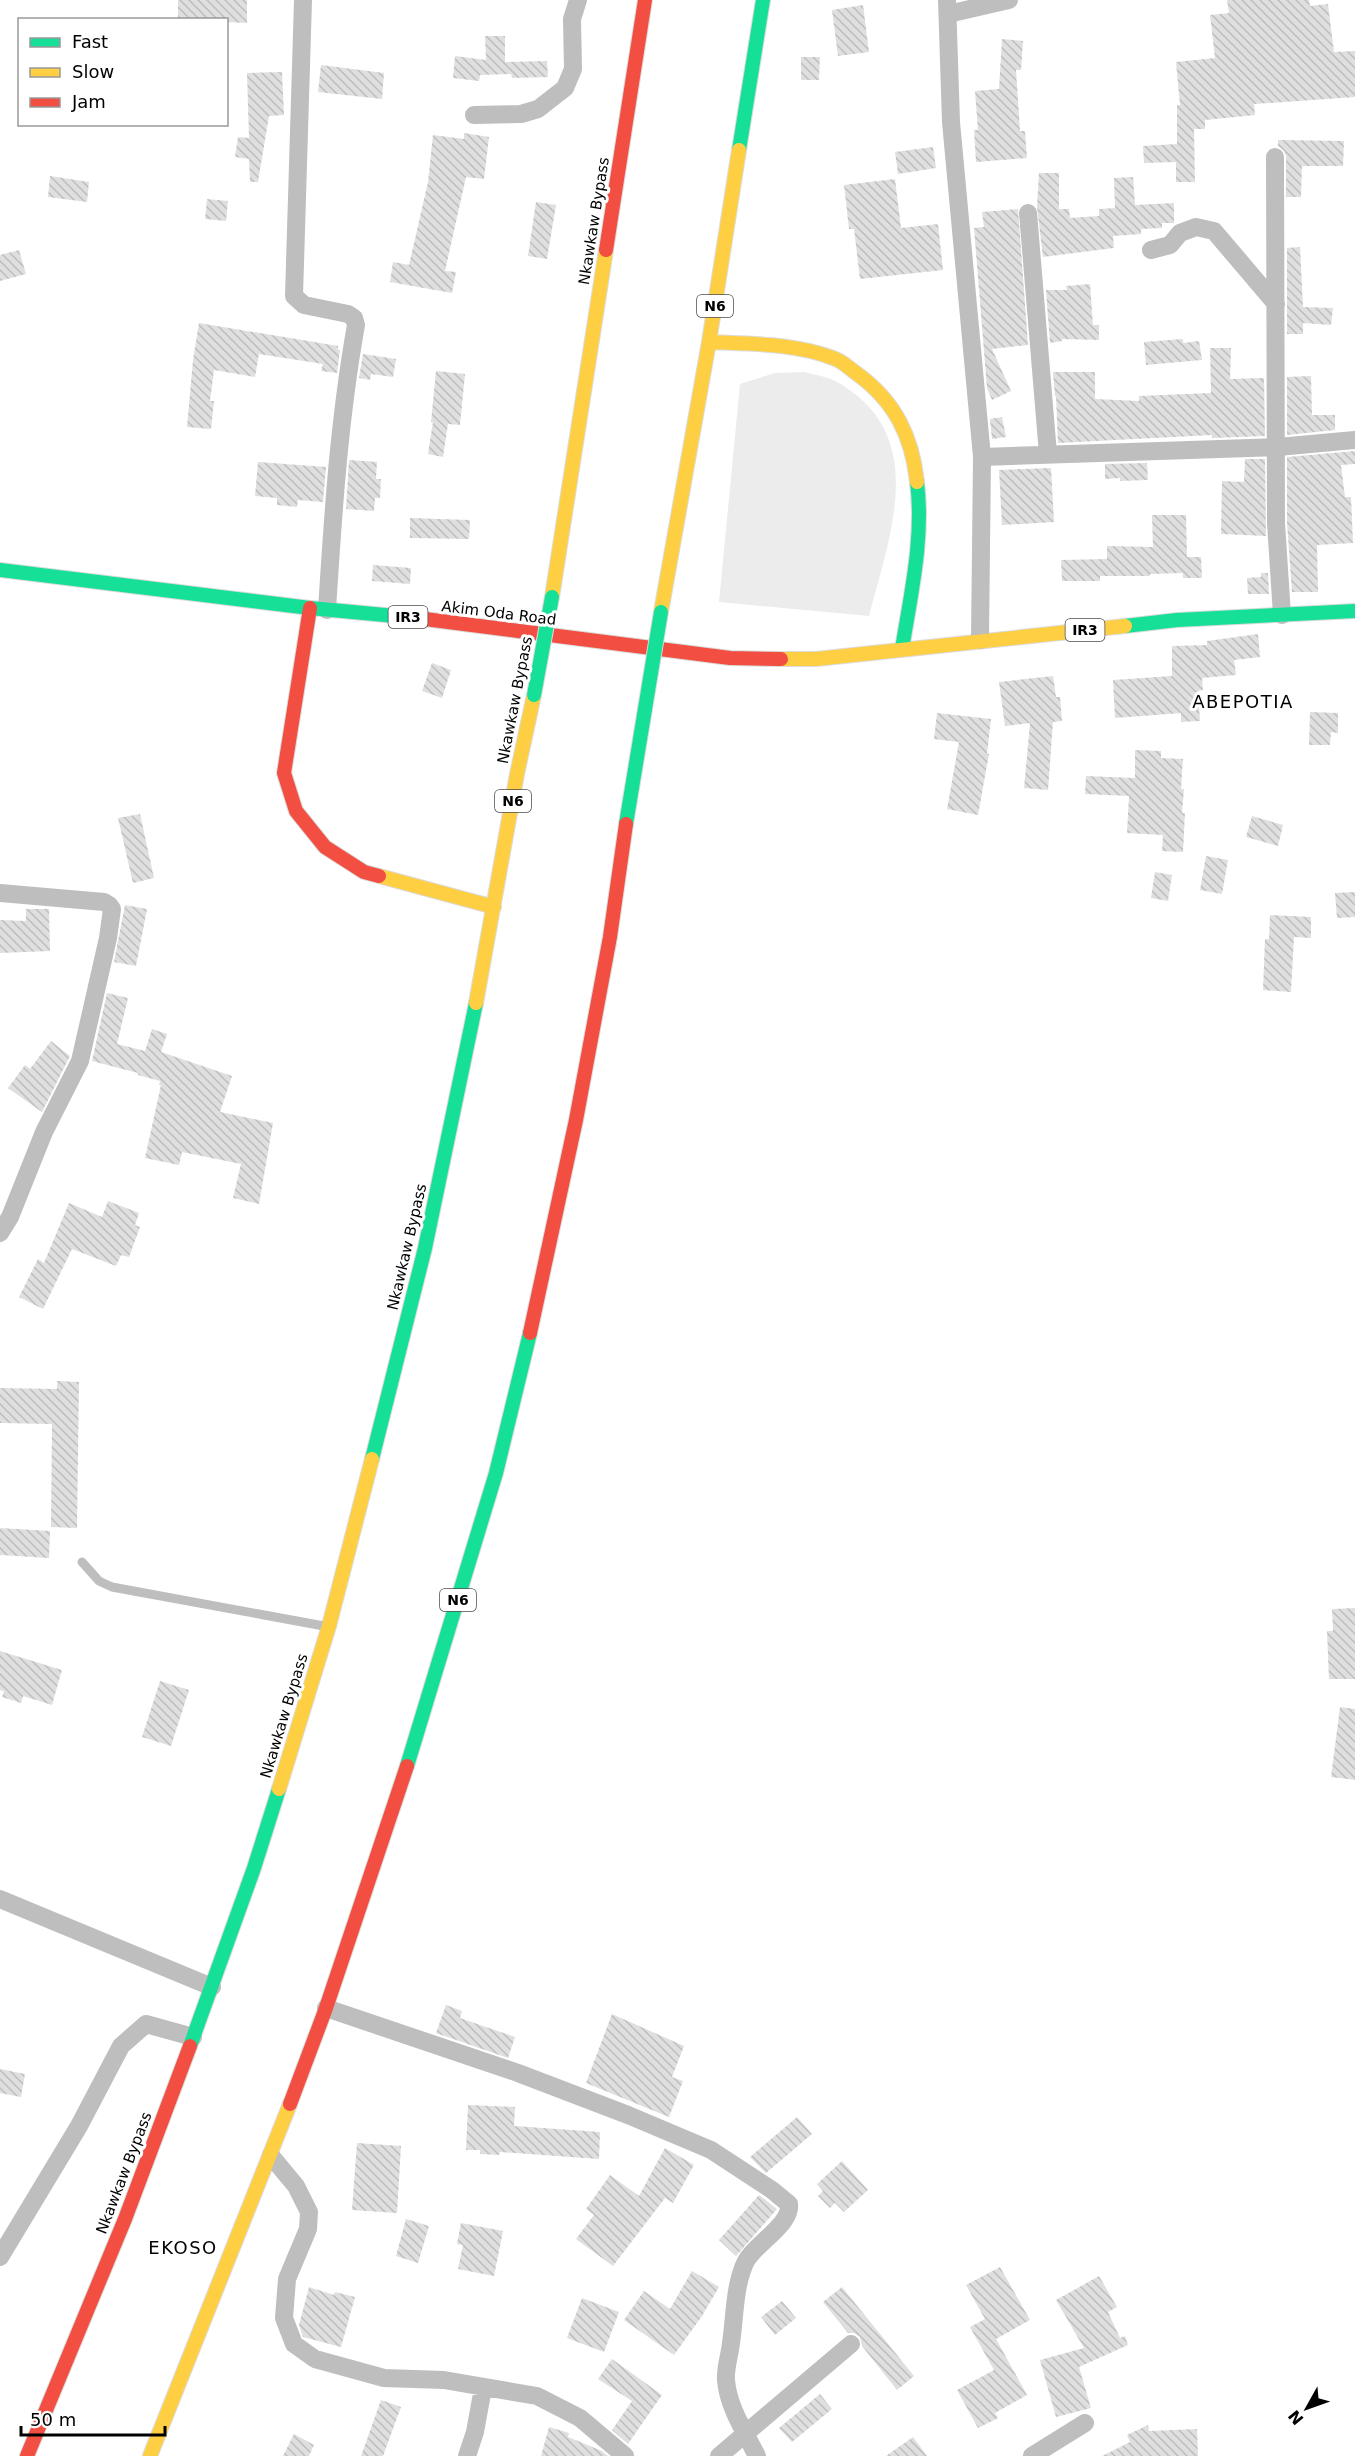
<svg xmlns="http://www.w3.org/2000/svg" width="1355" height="2456" font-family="'DejaVu Sans',sans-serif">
  <defs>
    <pattern id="building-back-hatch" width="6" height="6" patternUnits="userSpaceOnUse" patternTransform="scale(1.5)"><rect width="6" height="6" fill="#dfdfdf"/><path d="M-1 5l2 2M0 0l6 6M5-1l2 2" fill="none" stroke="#bebebe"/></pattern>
  </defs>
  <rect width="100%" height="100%" fill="#fff"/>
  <path fill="#ececec" d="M 804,372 C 814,375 826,376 835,381 C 931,433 890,534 869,616 L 719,602 L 740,384 L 775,373 Z"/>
  <path fill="url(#building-back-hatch)" d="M 178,0 L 247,0 L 247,23 L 226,22 L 226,20 L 178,20 Z
    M 1227,0 L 1309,0 L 1310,6 L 1328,4 L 1334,52 L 1355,51 L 1355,97 L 1254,104 L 1255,115 L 1205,120 L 1205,129 L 1194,129 L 1195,182 L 1176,182 L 1176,162 L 1144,163 L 1143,146 L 1177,144 L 1177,105 L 1180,105 L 1176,62 L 1215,58 L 1210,15 L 1229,13 Z
    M 863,5 L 869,52 L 838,56 L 832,10 Z
    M 485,36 L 505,36 L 505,62 L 547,61 L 548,77 L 512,78 L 511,74 L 480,75 L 479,81 L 453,78 L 455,56 L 486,60 Z
    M 1002,39 L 1023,41 L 1021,70 L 1016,70 L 1020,131 L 1025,131 L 1027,158 L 976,162 L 974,130 L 978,130 L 975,91 L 999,89 Z
    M 801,57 L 820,57 L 819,80 L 801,80 Z
    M 321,65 L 384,73 L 382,99 L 318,92 Z
    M 282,72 L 284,115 L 269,116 L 258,182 L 250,182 L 249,159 L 235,157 L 238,137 L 249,138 L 247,73 Z
    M 464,133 L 489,137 L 484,179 L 466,177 L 445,271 L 456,272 L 452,293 L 390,282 L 393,262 L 409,265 L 428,182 L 433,135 L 464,139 Z
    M 1278,140 L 1344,141 L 1343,166 L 1302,166 L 1301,197 L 1286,197 L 1286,156 L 1284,151 L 1278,146 Z
    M 933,147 L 936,168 L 898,174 L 895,152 Z
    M 1039,173 L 1059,173 L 1059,209 L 1069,209 L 1070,218 L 1099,216 L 1099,209 L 1115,208 L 1114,178 L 1133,177 L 1135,205 L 1174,203 L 1174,223 L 1162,223 L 1162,228 L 1141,229 L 1141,234 L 1113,236 L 1114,248 L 1043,257 L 1037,207 Z
    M 50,176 L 89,182 L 87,202 L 48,197 Z
    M 895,179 L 901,228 L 938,224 L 943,270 L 860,279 L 854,229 L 849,229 L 844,185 Z
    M 207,199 L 228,201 L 226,221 L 205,219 Z
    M 536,202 L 556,205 L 547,259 L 528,256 Z
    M 1018,209 L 1028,345 L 992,349 L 1011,391 L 992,400 L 987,388 L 974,228 L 984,227 L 982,212 Z
    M 1300,247 L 1303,307 L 1333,308 L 1331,325 L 1303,323 L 1303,334 L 1287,334 L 1287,248 Z
    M 19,250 L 26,274 L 0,281 L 0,255 Z
    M 1090,284 L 1093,325 L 1099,325 L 1099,340 L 1062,339 L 1062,341 L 1050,343 L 1046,290 L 1067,290 L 1066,286 Z
    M 199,323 L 338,346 L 338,350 L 340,350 L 337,373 L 321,371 L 323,364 L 259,354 L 255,377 L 214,370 L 210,401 L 214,401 L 211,429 L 187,427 L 193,360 Z
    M 1183,339 L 1183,343 L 1199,341 L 1202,360 L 1146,365 L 1144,342 Z
    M 1210,348 L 1231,348 L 1230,379 L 1264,378 L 1265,436 L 1212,438 L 1212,435 L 1058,443 L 1056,396 L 1055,397 L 1053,372 L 1095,372 L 1095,399 L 1139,401 L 1139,396 L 1211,393 Z
    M 363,354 L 396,359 L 393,377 L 371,374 L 370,380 L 359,378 Z
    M 436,371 L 465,374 L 460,425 L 448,424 L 443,457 L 428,454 L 433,422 L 431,422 Z
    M 1311,376 L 1312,415 L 1335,415 L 1335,430 L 1287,435 L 1287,377 Z
    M 1002,417 L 1006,437 L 992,439 L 990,419 Z
    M 1355,451 L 1355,464 L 1341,465 L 1345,497 L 1351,497 L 1353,543 L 1317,545 L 1318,592 L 1292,592 L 1287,523 L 1287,457 Z
    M 1245,459 L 1265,459 L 1266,536 L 1221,534 L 1222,481 L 1244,482 Z
    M 349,460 L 377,462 L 376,479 L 381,479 L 380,498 L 375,498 L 374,511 L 346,509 Z
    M 258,462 L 326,467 L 323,502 L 298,500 L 297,507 L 277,505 L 277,498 L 255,496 Z
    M 1147,463 L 1148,480 L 1120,481 L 1120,478 L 1105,479 L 1105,464 Z
    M 1051,468 L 1054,522 L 1002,525 L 999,470 Z
    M 1152,515 L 1186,515 L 1187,557 L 1201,557 L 1202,578 L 1183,578 L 1183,573 L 1150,574 L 1150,576 L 1100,576 L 1100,581 L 1062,581 L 1061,560 L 1107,559 L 1107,546 L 1153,547 Z
    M 410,518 L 470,520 L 469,539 L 410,538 Z
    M 373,565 L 411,568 L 410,584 L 372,581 Z
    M 1261,573 L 1268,573 L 1269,594 L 1248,594 L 1247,578 L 1261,577 Z
    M 1258,634 L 1260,657 L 1234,660 L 1236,675 L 1202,678 L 1203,690 L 1198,691 L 1200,721 L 1181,722 L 1181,713 L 1115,718 L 1113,680 L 1172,676 L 1172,646 L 1207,645 L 1207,641 Z
    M 432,663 L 451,670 L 442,698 L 422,691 Z
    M 1053,676 L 1056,697 L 1060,697 L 1062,721 L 1053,722 L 1048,790 L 1024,788 L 1030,723 L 1005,726 L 999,682 Z
    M 1310,712 L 1338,713 L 1338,733 L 1331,732 L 1330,745 L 1309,745 Z
    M 937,713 L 991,719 L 987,754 L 989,754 L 978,815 L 947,809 L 959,742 L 934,739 Z
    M 1135,750 L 1161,751 L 1161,758 L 1183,759 L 1181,789 L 1184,789 L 1182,813 L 1185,813 L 1183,852 L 1162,851 L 1163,835 L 1127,833 L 1129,796 L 1085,794 L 1086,776 L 1135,778 Z
    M 140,814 L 154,878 L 133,883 L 118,818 Z
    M 1252,816 L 1283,825 L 1278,846 L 1246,837 Z
    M 1206,856 L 1228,860 L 1222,894 L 1200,890 Z
    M 1155,872 L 1172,875 L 1168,901 L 1151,898 Z
    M 1355,892 L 1355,917 L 1337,918 L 1335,893 Z
    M 125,905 L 147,909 L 136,966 L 114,962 Z
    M 26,909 L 49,909 L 50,951 L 0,953 L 0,920 L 26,921 Z
    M 1270,915 L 1311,917 L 1311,938 L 1294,937 L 1291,992 L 1263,990 L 1265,939 L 1269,939 Z
    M 107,993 L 128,998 L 117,1044 L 145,1051 L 152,1029 L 167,1034 L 161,1052 L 232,1076 L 220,1112 L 273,1123 L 259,1204 L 233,1198 L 241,1164 L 182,1152 L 179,1165 L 145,1158 L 161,1085 L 159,1085 L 160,1081 L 138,1075 L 138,1073 L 92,1061 Z
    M 51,1041 L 70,1056 L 42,1112 L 8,1088 L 25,1065 L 30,1069 Z
    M 108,1201 L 139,1213 L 135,1225 L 140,1227 L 129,1257 L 121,1255 L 116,1266 L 72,1249 L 43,1309 L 19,1297 L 38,1259 L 44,1263 L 69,1203 L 102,1217 Z
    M 57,1381 L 79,1382 L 77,1528 L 51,1527 L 52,1424 L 0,1423 L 0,1388 L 57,1389 Z
    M 0,1528 L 50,1531 L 49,1558 L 0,1555 Z
    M 1355,1608 L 1355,1679 L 1329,1679 L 1327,1631 L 1333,1631 L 1332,1609 Z
    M 0,1651 L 62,1670 L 52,1705 L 23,1696 L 21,1703 L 2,1697 L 4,1691 L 0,1690 Z
    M 160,1681 L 189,1690 L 171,1746 L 142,1737 Z
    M 1340,1707 L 1355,1709 L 1355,1780 L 1331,1777 Z
    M 446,2005 L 462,2011 L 460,2018 L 515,2037 L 508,2058 L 436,2033 Z
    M 612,2014 L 684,2046 L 672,2077 L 683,2081 L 669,2117 L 586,2083 Z
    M 0,2069 L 25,2074 L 21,2097 L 0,2093 Z
    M 468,2105 L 515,2107 L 514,2126 L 600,2132 L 599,2159 L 500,2152 L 499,2155 L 480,2154 L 480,2150 L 466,2150 Z
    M 797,2117 L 812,2134 L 766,2173 L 750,2157 Z
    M 357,2143 L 401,2146 L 397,2213 L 352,2210 Z
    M 665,2148 L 694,2165 L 673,2203 L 665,2198 L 613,2266 L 576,2239 L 594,2215 L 586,2209 L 610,2175 L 639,2196 Z
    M 842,2161 L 868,2190 L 844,2212 L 835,2203 L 830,2208 L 818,2196 L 823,2191 L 817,2184 Z
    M 759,2195 L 777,2209 L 736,2256 L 719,2240 Z
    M 406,2219 L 429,2226 L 418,2263 L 396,2256 Z
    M 461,2223 L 503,2231 L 494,2276 L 458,2269 L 463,2245 L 457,2244 Z
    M 1000,2267 L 1030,2320 L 996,2339 L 1027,2395 L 995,2413 L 998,2418 L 978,2428 L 957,2390 L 994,2370 L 970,2327 L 985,2319 L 966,2285 Z
    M 692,2271 L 719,2287 L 702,2316 L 674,2355 L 624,2320 L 644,2291 L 670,2309 Z
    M 1099,2276 L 1117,2307 L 1108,2312 L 1120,2338 L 1125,2336 L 1128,2345 L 1079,2367 L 1091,2408 L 1056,2417 L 1040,2360 L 1084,2348 L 1056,2300 Z
    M 309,2287 L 334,2295 L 335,2292 L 355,2297 L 341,2347 L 303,2337 L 299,2325 Z
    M 842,2287 L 914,2376 L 897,2390 L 862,2346 L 860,2337 L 854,2333 L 848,2333 L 823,2302 Z
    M 582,2298 L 619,2312 L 604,2352 L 567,2338 Z
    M 782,2301 L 796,2318 L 775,2335 L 761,2317 Z
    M 612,2359 L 662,2395 L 628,2444 L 612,2430 L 632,2401 L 598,2379 Z
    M 820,2394 L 832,2409 L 792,2442 L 779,2428 Z
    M 381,2400 L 401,2407 L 383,2456 L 361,2456 Z
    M 1148,2425 L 1149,2431 L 1197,2429 L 1198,2456 L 1102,2456 L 1130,2442 L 1127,2435 Z
    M 549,2427 L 569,2433 L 568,2437 L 602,2451 L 608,2456 L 541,2456 Z
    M 294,2434 L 314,2445 L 309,2456 L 283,2456 Z
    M 913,2437 L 927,2456 L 886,2456 Z"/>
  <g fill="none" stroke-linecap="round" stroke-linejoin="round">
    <defs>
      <path id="fast" d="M 739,150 L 763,0
        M 0,570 L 310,608 L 417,618
        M 1125,626 L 1177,620 L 1355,611
        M 902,649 C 911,593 924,538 917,482
        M 626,824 L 645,709
        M 372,1459 L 425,1248 L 476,1003
        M 407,1766 L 496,1473 L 530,1333
        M 190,2046 L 254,1868 L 279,1789"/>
      <path id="slow" d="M 709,342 C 750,344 793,343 833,358 C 841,360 849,368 856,373 C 895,401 912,436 917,482
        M 552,597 L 606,250
        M 661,612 L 709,342 L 739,150
        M 781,659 L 816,659 L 1125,626
        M 379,876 L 494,907
        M 476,1003 L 517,774 L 534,695
        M 279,1789 L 329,1626 L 372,1459
        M 150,2456 L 290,2104"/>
      <path id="jam" d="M 606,250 L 645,0
        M 310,608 L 284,773 L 296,811 L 325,847 L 364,872 L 379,876
        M 417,618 L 730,658 L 781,659
        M 530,1333 L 576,1120 L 610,937 L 626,824
        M 290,2104 L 326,2008 L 407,1766
        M 27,2456 L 125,2219 L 190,2046"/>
    </defs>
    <use href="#fast" stroke="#dbdbdb" stroke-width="16"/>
    <use href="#slow" stroke="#dbdbdb" stroke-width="16"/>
    <use href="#jam" stroke="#dbdbdb" stroke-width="16"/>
    <path stroke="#bebebe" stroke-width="9" d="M 82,1562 L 99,1581 L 112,1587 L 324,1626"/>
    <path stroke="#bebebe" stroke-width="18" d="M 303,0 L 294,296 L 304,305 L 348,314 L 354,318 L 356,325 C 339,420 333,514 327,610
      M 947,0 L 951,122 L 982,457 L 980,640
      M 948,14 L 1009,0
      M 474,115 L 521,114 L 538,109 L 565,88 L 573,69 L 572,19 L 578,0
      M 1275,157 L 1276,523 L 1282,615
      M 1028,213 L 1048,454
      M 1151,250 L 1170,245 L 1180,233 L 1196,227 L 1214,231 L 1276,304
      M 982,457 L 1278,447 L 1355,440
      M 0,893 L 104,902 L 109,905 L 112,909 L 108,938 L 80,1061 L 44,1132 L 10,1217 L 0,1233
      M 0,1899 L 212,1987
      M 326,2008 L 518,2073 L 628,2115 L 711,2150 L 772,2190 L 789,2204 C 792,2224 756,2243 746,2261 C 734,2285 735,2317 731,2343 C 730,2354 725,2368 726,2380 C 728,2407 745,2432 757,2456
      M 271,2156 L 296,2186 L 309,2212 L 308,2229 L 287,2279 L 284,2318 L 294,2344 L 315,2359 L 384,2378 L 444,2380 L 537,2396 L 580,2418 L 625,2456
      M 0,2257 L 79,2126 L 121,2046 L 146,2024 L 193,2037
      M 467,2456 L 475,2432 L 483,2388
      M 719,2456 L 851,2344
      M 1032,2456 L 1085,2423"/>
    <use href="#fast" stroke="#16e098" stroke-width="14"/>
    <use href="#slow" stroke="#ffcf43" stroke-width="14"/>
    <use href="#jam" stroke="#f24e42" stroke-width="14"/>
    <defs>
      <path id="fast-bridge" d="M 534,695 L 552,597
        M 645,709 L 661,612"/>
    </defs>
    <use href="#fast-bridge" stroke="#dbdbdb" stroke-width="16" stroke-linecap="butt"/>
    <use href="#fast-bridge" stroke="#16e098" stroke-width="14"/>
  </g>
  <g text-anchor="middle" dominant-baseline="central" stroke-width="6" stroke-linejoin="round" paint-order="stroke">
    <g fill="#fff" stroke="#4c4c4c" stroke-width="1.5">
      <rect x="697" y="295" width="36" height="22" rx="4.5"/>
      <rect x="388.5" y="606" width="39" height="22" rx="4.5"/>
      <rect x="1065.5" y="619" width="39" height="22" rx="4.5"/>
      <rect x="495" y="790" width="36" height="22" rx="4.5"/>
      <rect x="440" y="1589" width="36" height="22" rx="4.5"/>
    </g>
    <g font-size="14" font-weight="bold" fill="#000">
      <text x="715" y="306">N6</text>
      <text x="408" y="617">IR3</text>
      <text x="1085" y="630">IR3</text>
      <text x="513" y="801">N6</text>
      <text x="458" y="1600">N6</text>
    </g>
    <g font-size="15" fill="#000" stroke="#fff">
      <text transform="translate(594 221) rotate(-81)">Nkawkaw Bypass</text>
      <text transform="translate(499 613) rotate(7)">Akim Oda Road</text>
      <text transform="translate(515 700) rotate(-79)">Nkawkaw Bypass</text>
      <text transform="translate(407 1247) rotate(-77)">Nkawkaw Bypass</text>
      <text transform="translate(284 1716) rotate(-73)">Nkawkaw Bypass</text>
      <text transform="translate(124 2173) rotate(-69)">Nkawkaw Bypass</text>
    </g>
    <g font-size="18" letter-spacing="1.5" fill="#000" stroke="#fff">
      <text x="1243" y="701">ABEPOTIA</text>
      <text x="183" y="2247">EKOSO</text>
    </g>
  </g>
  <rect x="18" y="18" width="210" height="108" fill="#ffffff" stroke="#999999" stroke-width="1.5"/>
  <rect x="30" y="38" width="30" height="9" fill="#16e098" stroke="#999999" stroke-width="1.5"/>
  <text x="72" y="48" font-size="18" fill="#000000">Fast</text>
  <rect x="30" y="68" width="30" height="9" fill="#ffcf43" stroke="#999999" stroke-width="1.5"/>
  <text x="72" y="78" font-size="18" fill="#000000">Slow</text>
  <rect x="30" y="98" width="30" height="9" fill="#f24e42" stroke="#999999" stroke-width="1.5"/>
  <text x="72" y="108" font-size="18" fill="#000000">Jam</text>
  <g transform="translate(1307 2408) rotate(230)" stroke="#ffffff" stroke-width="4.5" paint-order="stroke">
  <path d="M0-4.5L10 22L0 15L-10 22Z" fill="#000000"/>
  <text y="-9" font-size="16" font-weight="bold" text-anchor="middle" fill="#000000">N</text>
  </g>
  <path d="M21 2426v9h144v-9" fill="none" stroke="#000000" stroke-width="3"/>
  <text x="30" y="2426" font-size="18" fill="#000000" stroke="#ffffff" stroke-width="4.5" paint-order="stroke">50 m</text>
</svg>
